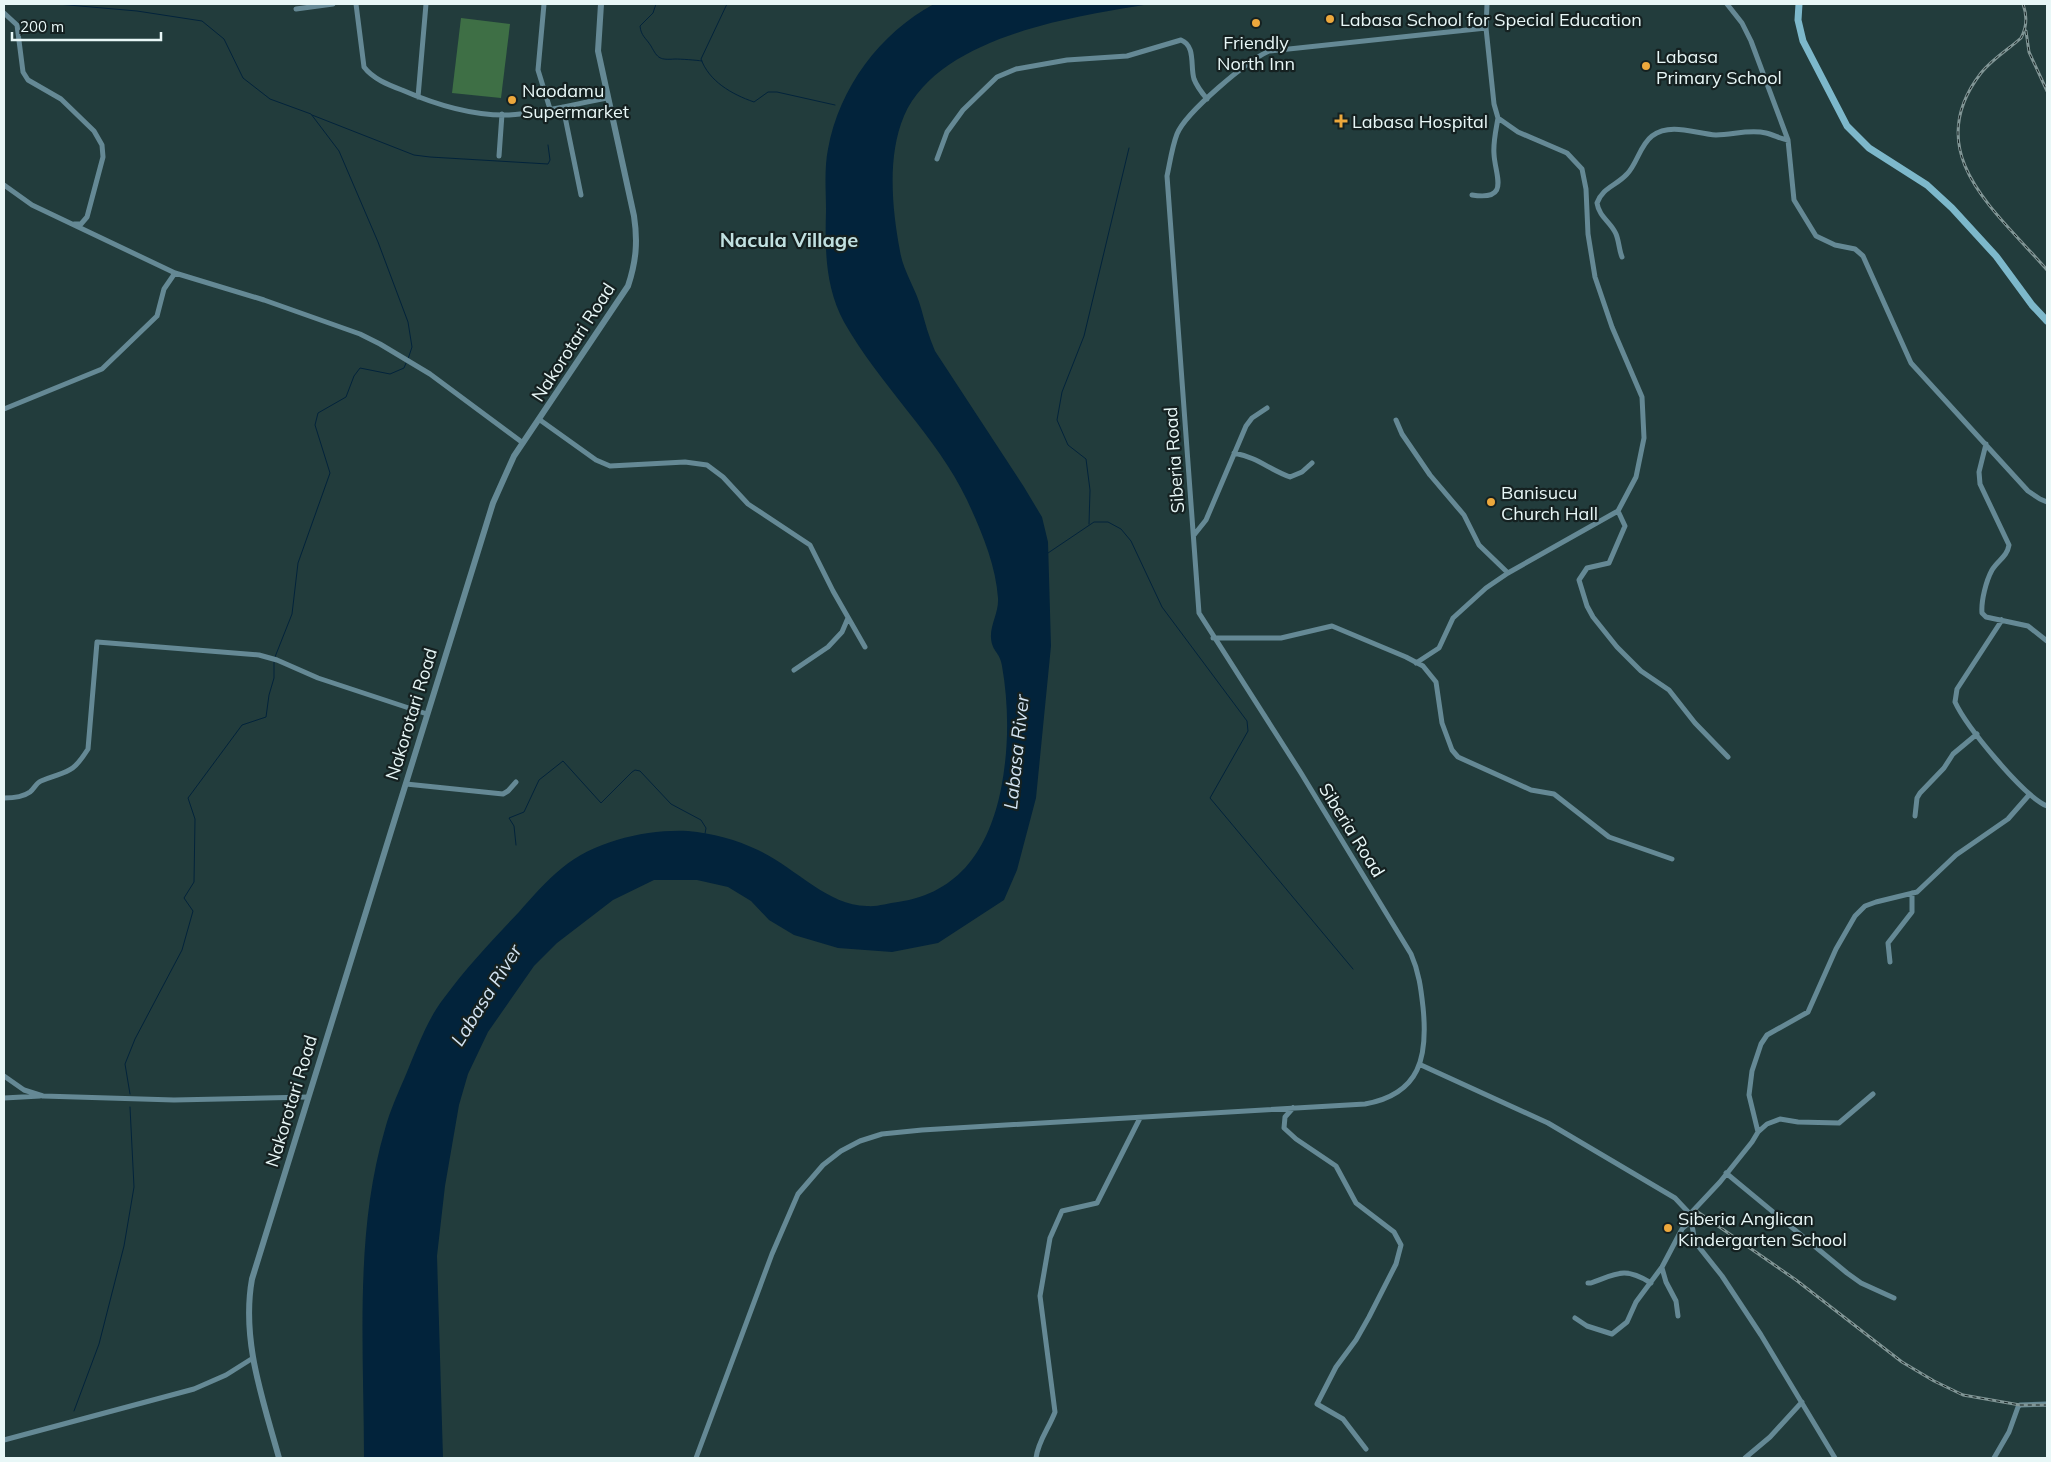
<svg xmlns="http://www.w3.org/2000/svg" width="2051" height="1462" font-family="Mulish,sans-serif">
  <rect width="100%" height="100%" fill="#223c3c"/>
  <path fill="#3e6f45" d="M 461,18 L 510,24 L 501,98 L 452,93 Z"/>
  <path fill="#02233b" d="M 934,4 L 1151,4 C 1075,16 939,36 904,116 C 887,156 892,209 900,251 C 903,271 916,289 921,308 C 925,323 929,337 935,351 L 1024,487 L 1042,517 L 1048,542 L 1051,646 L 1036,798 L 1017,870 L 1004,900 L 938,943 L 892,952 L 838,948 L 794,935 L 769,920 L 751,901 L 728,887 L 697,880 L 654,880 L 613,900 L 557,943 L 534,966 L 488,1032 L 468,1074 L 459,1105 L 445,1186 L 437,1256 L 443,1458 L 364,1458 C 364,1350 354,1234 385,1129 C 390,1110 399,1091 407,1072 C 418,1046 427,1020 444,998 C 466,968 493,939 519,912 C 532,897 546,881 562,868 C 594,841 647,829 688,831 C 712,833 737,840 758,850 C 794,866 826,905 867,906 C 877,907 888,903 898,902 C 960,893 989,848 1001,789 C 1009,748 1009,706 1002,666 C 1000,652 992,652 991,638 C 990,625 999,612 998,598 C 996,565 981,530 967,500 C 938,438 878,383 844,322 C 825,287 825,249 826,211 C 826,191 824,169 828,149 C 839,88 880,33 934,4 Z"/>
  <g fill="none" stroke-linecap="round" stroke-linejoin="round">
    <path stroke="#02233b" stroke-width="1" d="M 57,4 L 137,11 L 202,21 L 224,39 L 243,78 L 270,99 L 311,114 L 339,151 L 378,242 L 408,322 L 412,347 L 408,359
      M 656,4 L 653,13 L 640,26 C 641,36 646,38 651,46 C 658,59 660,60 675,59 C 680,59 696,60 702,61
      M 727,4 L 701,59 C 709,81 731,94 754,102 L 768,92 L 777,92 L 835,105
      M 312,115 L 414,155 L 430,157 L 548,164 L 550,160 L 548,145
      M 1089,524 L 1090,490 L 1086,459 L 1068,445 L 1057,420 L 1062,392 L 1084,336 L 1129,148
      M 1048,553 L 1094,522 L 1108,522 L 1121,529 L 1131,541 L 1162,607 L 1247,721 L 1248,731 L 1210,798 L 1353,969
      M 275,657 L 292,614 L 298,563 L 330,473 L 315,425 L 318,413 L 346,397 L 354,376 L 360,368 L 390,374 L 404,368 L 406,363
      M 516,845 L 514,826 L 509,818 L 524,812 L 539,780 L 563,761 L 601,803 L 632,772 L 635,770 L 640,771 L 671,804 L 701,820 L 706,828 L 705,834
      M 130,1094 L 125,1064 L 135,1039 L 182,950 L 193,911 L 184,898 L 194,882 L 195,819 L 188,798 L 242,725 L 266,717 L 269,695 L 274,678 L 274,662
      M 74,1411 L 99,1344 L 124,1246 L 134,1187 L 130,1107"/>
    <path stroke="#658995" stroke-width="5" d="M 356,4 L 364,67 C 373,79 389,85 402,90 C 434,104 474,116 509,115 C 542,113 575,104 607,98
      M 544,4 L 538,70 L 550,109
      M 1727,4 L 1742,23 L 1751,41 L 1788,140 L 1794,200 L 1816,236 L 1835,245 L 1855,249 L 1863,256 L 1911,363 L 2028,491 L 2040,499 L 2047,502
      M 296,9 L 333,4
      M 4,13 L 17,25 L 23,72 L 28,80 L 61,99 L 94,131 L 102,145 L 103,157 L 87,217 L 81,224 L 74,224
      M 418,97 L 426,4
      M 563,107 L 581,195
      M 499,156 L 502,114
      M 937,159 L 947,132 L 963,110 L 997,77 L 1016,69 L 1067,60 L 1127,56 L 1181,40 C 1196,46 1190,66 1194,79 C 1197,87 1202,93 1207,99
      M 4,185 L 32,205 L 175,273 L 264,300 L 360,334 L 380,344 L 430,374 L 523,443
      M 1472,195 C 1511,201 1495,176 1494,154 C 1493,142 1496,130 1498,118
      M 1622,257 C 1619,250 1619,241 1616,234 C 1611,222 1599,217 1597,203 C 1603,187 1616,186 1627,174 C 1637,164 1640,145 1652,136 C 1671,122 1696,134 1716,135 C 1733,135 1749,129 1766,133 C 1774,135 1781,139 1788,140
      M 4,409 L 102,369 L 157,316 L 164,289 L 175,273
      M 540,420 L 596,460 L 610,466 L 685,462 L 707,465 L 723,477 L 748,504 L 810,545 L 833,591 L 865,647
      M 1396,420 L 1402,434 L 1430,475 L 1464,515 L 1479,545 L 1508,573
      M 1986,444 L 1979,472 L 1980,484 L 2009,545 C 2007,557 1998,560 1992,570 C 1986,581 1981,601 1982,613 L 1986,617 L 2028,626 L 2047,641
      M 1234,453 C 1259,458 1268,469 1290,477 L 1302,472 L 1312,463
      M 1618,511 L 1625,526 L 1609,563 L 1587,568 L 1579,580 L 1587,606 L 1593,617 L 1617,647 L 1641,671 L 1669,690 L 1695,723 L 1728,757
      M 1194,535 L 1206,520 L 1246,426 L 1252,418 L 1267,408
      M 2002,620 L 1957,689 L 1955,702 C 1966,726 2023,796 2047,806
      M 1213,638 L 1281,638 L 1332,626 L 1406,657 L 1423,666 L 1436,682 L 1442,723 L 1452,750 L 1458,757 L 1531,790 L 1554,794 L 1609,837 L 1672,859
      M 1416,663 L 1439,648 L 1453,618 L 1486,588 L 1508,573 L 1618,511 L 1636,477 L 1644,438 L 1642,397 L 1612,327 L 1595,277 L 1588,234 L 1586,189 L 1582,169 L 1567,153 L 1518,132 L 1498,118 L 1494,104 L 1486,28 L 1487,4
      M 794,670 L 828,647 L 842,632 L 848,618
      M 406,784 L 503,794 L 508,791 L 516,782
      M 4,798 C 12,798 23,797 30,792 C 34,789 36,783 41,781 C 67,770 71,776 88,749 L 97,642 L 259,655 L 277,660 L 318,678 L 427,714
      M 1915,816 L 1917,798 L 1920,793 L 1944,768 L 1953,754 L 1977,734
      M 1890,962 L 1888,943 L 1912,912 L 1912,893
      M 1421,1065 L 1548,1123 L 1675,1198 L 1690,1214 L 1695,1242 L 1722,1276 L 1761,1335 L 1835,1458
      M 4,1076 L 24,1090 L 43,1096 L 174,1100 L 308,1097
      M 4,1098 L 40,1096
      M 1293,1108 L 1285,1117 L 1284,1128 L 1296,1139 L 1336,1166 L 1356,1203 L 1394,1232 L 1401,1245 L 1396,1264 L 1369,1317 L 1356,1340 L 1336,1367 L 1317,1404 L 1343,1419 L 1366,1449
      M 1758,1132 L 1749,1095 L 1752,1071 L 1761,1044 L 1767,1035 L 1808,1012 L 1836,949 L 1855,916 L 1865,906 L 1876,902 L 1917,892 L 1956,855 L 2008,819 L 2029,795
      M 1726,1173 L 1847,1273 L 1861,1283 L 1894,1298
      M 1690,1214 L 1720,1182 L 1752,1142 L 1758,1132 L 1767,1124 L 1780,1119 L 1798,1122 L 1839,1123 L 1873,1094
      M 1662,1268 L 1666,1282 L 1676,1301 L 1678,1316
      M 1588,1283 L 1591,1283 C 1618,1273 1625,1267 1651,1283
      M 1575,1318 L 1587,1326 L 1612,1334 L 1627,1322 L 1636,1302 L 1662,1267 L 1682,1229 L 1691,1221
      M 4,1440 L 194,1389 L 226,1375 L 253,1358
      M 696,1458 L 772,1254 L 798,1194 L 823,1165 L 841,1151 L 860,1141 L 882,1134 L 922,1130 L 1365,1104 C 1421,1094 1428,1056 1423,1007 C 1421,989 1419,972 1411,954 L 1301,773 L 1199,613 L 1167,176 C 1170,162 1172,147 1177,134 C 1186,112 1247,61 1269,51 L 1486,28
      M 1036,1458 C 1038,1441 1049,1428 1055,1412 L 1040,1296 L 1050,1238 L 1062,1211 L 1097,1203 L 1140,1118
      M 1745,1458 L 1770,1437 L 1802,1402
      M 1994,1458 L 2009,1432 L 2018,1407 L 2020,1405 L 2047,1404"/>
    <path stroke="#658995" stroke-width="6" d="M 279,1458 C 263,1400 241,1340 252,1279 L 493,503 L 514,456 L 628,286 C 636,262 638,242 634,216 L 598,51 L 601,4"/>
    <path stroke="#7db8cb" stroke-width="7" d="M 1799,4 L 1798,20 L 1803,41 L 1847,126 L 1869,148 L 1927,185 L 1952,208 L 1996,256 L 2032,305 L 2047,321"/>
    <defs>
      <path id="rail" d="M 2023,4 C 2027,15 2027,27 2021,38 C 2009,49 1992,59 1981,73 C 1919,153 1996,211 2047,270
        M 2026,31 L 2029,52 L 2047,91
        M 1695,1210 L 1796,1280 L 1902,1362 L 1934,1381 L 1963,1395 L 2020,1405 L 2047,1405"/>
    </defs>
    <use href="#rail" stroke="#809595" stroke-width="3"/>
    <use href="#rail" stroke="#152121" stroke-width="1" stroke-dasharray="4" stroke-linecap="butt"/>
  </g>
  <g fill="#eda83c" stroke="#152121" stroke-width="2">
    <circle cx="1330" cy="19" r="5"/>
    <circle cx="1256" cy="23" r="5"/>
    <circle cx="1646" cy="66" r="5"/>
    <circle cx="512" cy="100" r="5"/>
    <path d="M1338.5 113.5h5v5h5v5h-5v5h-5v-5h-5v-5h5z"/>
    <circle cx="1491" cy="502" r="5"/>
    <circle cx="1668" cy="1228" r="5"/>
  </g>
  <g text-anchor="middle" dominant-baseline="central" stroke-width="4.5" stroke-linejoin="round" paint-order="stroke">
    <g font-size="18" fill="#e8f7f7" stroke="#152121" text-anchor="start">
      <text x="1340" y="19">Labasa School for Special Education</text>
      <text x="1256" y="42" text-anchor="middle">Friendly<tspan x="1256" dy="21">North Inn</tspan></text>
      <text x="1656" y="56">Labasa<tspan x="1656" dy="21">Primary School</tspan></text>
      <text x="522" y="90">Naodamu<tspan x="522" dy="21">Supermarket</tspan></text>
      <text x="1352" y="121">Labasa Hospital</text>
      <text x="1501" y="492">Banisucu<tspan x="1501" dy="21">Church Hall</tspan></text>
      <text x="1678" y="1218">Siberia Anglican<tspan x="1678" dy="21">Kindergarten School</tspan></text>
    </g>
    <g font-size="18" fill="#e8f7f7" stroke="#152121">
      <text transform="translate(573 342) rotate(-57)">Nakorotari Road</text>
      <text transform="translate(1174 460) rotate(-94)">Siberia Road</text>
      <text transform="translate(411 714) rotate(-73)">Nakorotari Road</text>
      <text transform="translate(1352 830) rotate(58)">Siberia Road</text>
      <text transform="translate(291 1101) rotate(-73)">Nakorotari Road</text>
    </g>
    <g font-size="19" font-style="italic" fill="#d4e4f2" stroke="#152121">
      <text transform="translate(1016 752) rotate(-84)">Labasa River</text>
      <text transform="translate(486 995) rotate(-58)">Labasa River</text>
    </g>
    <g font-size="20" font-weight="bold" fill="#c1e0e0" stroke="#152121">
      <text x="789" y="239">Nacula Village</text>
    </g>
  </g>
  <rect width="2051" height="1462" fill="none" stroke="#e8f7f7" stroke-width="10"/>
  <path d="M12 32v8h149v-8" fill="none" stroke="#e8f7f7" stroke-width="2.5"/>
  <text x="20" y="32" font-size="15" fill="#e8f7f7" stroke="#152121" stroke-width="4" paint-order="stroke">200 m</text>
</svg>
